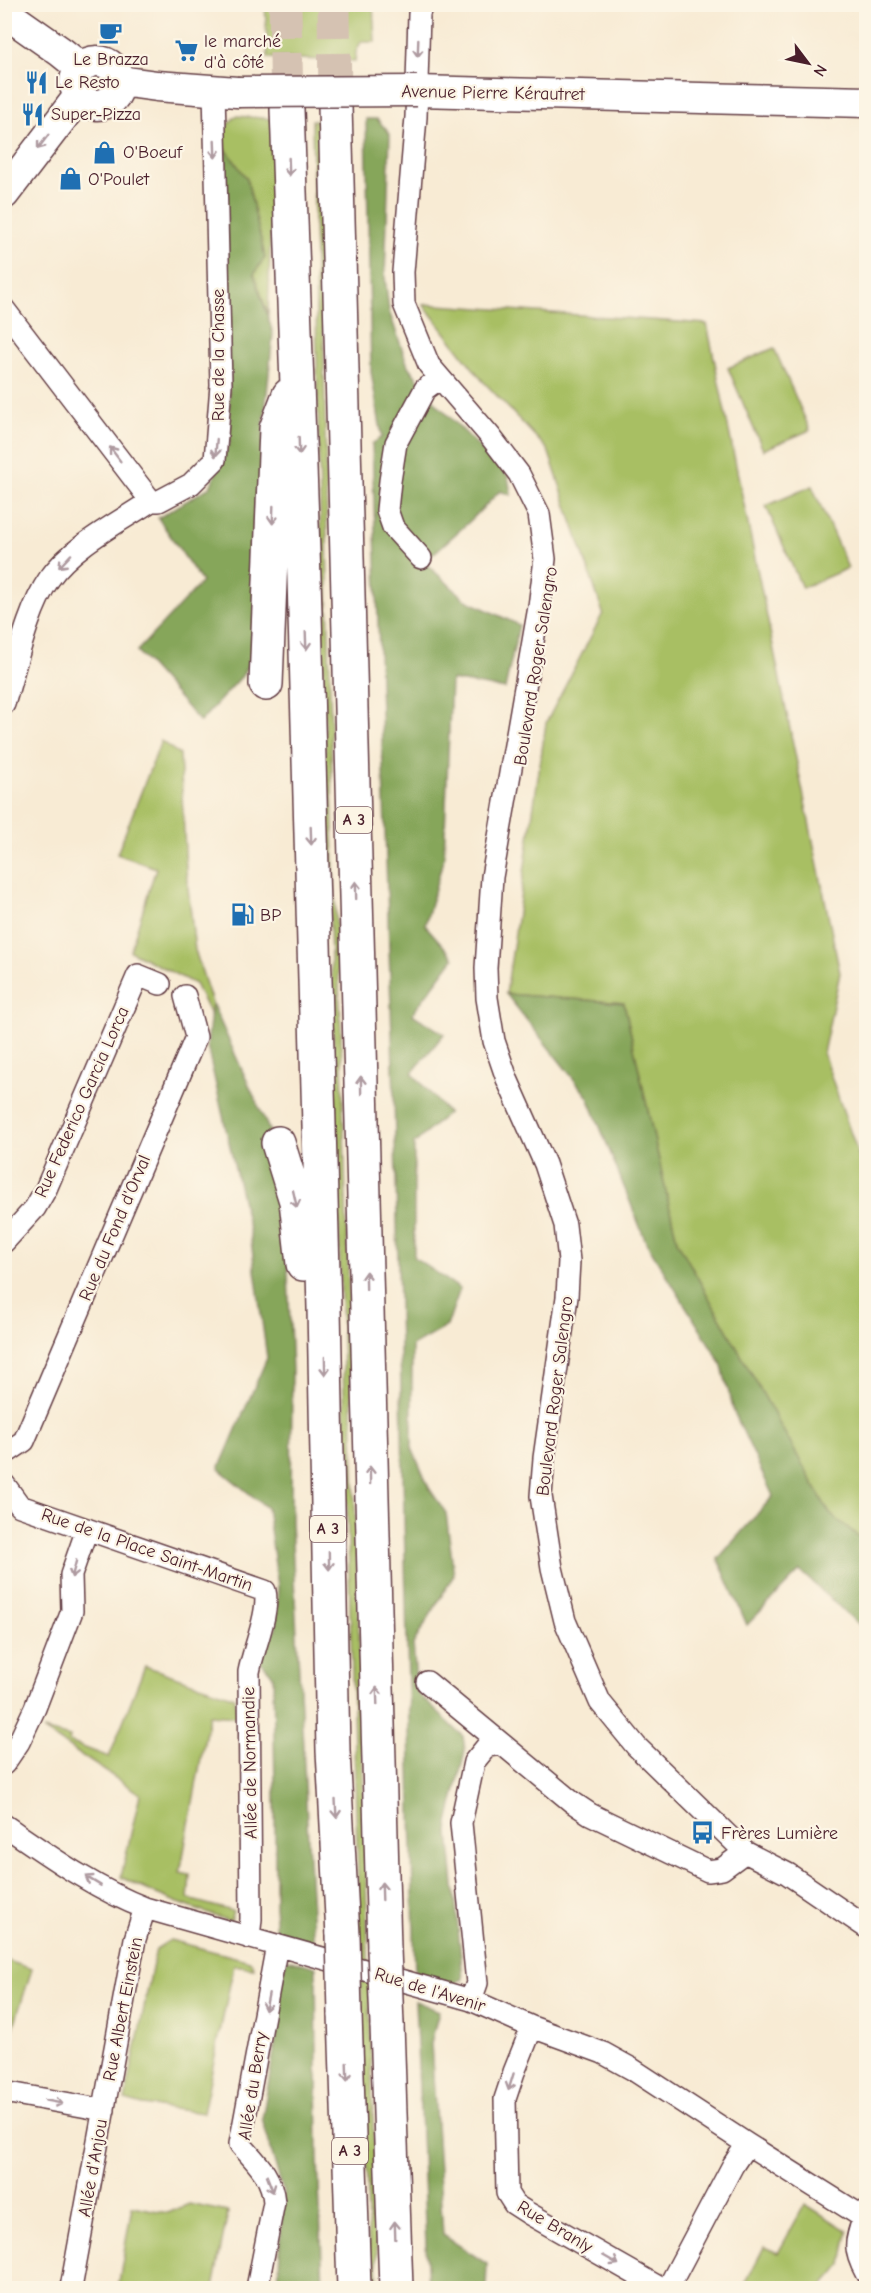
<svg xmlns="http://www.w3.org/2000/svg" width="871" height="2293" font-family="'Comic Neue',sans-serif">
  <rect width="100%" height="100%" fill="#fcf5e5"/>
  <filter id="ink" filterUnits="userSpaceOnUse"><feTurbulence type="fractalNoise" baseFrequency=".0167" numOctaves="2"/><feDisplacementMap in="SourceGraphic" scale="12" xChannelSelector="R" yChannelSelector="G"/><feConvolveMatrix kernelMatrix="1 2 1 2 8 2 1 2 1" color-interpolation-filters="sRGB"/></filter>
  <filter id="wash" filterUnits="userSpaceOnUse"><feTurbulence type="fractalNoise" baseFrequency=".008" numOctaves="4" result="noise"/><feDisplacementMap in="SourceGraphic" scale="24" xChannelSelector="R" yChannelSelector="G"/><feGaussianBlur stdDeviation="1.35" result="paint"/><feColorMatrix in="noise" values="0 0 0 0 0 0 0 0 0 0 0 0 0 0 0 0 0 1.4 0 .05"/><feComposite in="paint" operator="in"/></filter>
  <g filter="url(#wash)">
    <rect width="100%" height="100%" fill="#f8ebd4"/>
    <path fill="#a8bf64" stroke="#796f48" stroke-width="1.5" d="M 265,5 L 373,5 L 375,42 L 361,42 L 356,52 L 355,61 L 268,58 Z
      M 236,116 L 274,119 L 268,315 L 254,274 L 265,257 L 247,179 L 225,148 L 224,128 Z
      M 312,120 L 320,121 L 328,599 L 334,871 L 341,1032 L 378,2288 L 370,2288 L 326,784 Z
      M 423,304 L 707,324 L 840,973 L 823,1053 L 866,1177 L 866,1542 L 830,1514 L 677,1241 L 624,1003 L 506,994 L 546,723 L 603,613 L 548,450 L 482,380 Z
      M 774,348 L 810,430 L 763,450 L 728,368 Z
      M 812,486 L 848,568 L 802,588 L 766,506 Z
      M 161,741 L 180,755 L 186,870 L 195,950 L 212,1003 L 211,1017 L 195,984 L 130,951 L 156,868 L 117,854 Z
      M 145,1666 L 235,1697 L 236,1717 L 209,1715 L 180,1873 L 190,1875 L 188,1899 L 233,1911 L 230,1921 C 193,1909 156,1896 121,1877 L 140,1794 L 43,1730 L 70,1737 L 69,1742 L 109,1757 Z
      M 170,1940 L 246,1960 L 252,1962 L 254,1968 L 234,1965 L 203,2113 L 143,2105 L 125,2100 L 156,1949 Z
      M 5,1960 L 32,1969 L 8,2044 L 4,2044 Z
      M 189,2204 L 228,2212 L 213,2288 L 118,2288 L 132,2206 L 168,2213 Z
      M 805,2204 L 848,2231 L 842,2265 L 822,2288 L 743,2288 L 764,2247 L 778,2253 Z"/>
    <path fill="#86a65a" stroke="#686242" stroke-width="1.5" d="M 366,119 L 377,119 L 390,134 L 385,277 L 389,311 L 408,366 L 437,404 L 508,476 L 511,495 L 500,491 L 469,522 L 424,562 L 466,600 L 519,625 L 505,689 L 451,680 L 444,857 L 425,925 L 454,958 L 412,1014 L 444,1034 L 412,1073 L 448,1113 L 414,1144 L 414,1257 L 460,1289 L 447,1326 L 412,1346 L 412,1448 L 429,1488 L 446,1513 L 454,1575 L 413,1644 L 417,1693 L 463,1736 L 465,1751 L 448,1823 L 463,1979 L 450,1985 L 415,1978 L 394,1096 L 372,444 L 382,437 L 371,372 Z
      M 225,148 L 247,179 L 265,257 L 254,274 L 273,333 L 264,423 L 259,643 L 242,676 L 200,722 L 137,651 L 202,582 L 158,518 L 210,487 L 230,442 Z
      M 506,994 L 624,1003 L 677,1241 L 830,1514 L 866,1542 L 866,1631 L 800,1571 L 747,1625 L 718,1559 L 773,1496 L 734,1412 L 721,1363 L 646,1242 L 588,1097 Z
      M 212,1003 L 275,1143 L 285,1201 L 292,1371 L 291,1523 L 314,1951 L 275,1937 L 275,1789 L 273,1675 L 256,1657 L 276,1628 L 278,1586 L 267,1508 L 219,1469 L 267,1358 L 250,1234 L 207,1046 Z
      M 287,1959 L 316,1967 L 318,2159 L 323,2288 L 278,2288 L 283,2191 L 262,2119 L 281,2012 L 271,2010 Z
      M 415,2001 L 439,2011 L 431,2043 L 443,2235 L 487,2264 L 486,2288 L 428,2288 Z"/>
  </g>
  <g filter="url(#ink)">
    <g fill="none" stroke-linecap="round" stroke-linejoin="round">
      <path stroke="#d5c2b2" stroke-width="33" stroke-dasharray="33 16" stroke-linecap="butt" d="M 285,4 L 287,109
        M 334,4 L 335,106"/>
      <defs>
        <path id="street" d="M 422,4 L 419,14 L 416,117 L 403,272 L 404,304 L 429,365 L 490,436 L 519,474 L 539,514 L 545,559 L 539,607 L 492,877 L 486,968 L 487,998 L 494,1041 L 507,1079 L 545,1164 L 565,1225 L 569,1261 L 567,1297 L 544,1458 L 541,1496 L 552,1568 L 565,1621 L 600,1702 L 636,1746 L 745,1852 L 788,1874 L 866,1927
          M 4,309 L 151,501
          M 421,558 L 393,527 L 387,510 L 390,481 L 396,443 L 425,389 L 440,378
          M 4,704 C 16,666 27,611 49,579 C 72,546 118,523 151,501 L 159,501 L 191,484 L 215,460 L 221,385 L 214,90
          M 4,1242 L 35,1208 L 46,1189 L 138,975 L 160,984
          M 9,1451 L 24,1441 L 196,1037 L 185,996
          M 4,1484 L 20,1506 L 265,1591 C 270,1611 253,1650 249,1672 L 251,1919 L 249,1938
          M 427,1682 L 502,1744
          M 4,1764 L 19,1742 L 35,1708 L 72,1611 L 71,1575 L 87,1529
          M 4,1825 C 48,1855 95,1889 145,1908 L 471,2000 L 532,2027 L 603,2053 L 632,2069 L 747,2144 L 866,2219
          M 471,2000 L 477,1983 L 461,1823 L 474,1762 L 487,1746 L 502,1744 L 572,1802 L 590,1814 L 708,1871 L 722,1869 L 745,1852
          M 532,2027 L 514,2072 L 505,2099 L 507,2193 L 514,2204 L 528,2213 L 660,2288
          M 4,2092 L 104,2110
          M 864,2217 C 855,2242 853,2249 866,2273
          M 71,2288 L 135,1939 L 145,1908
          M 257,2288 L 274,2202 C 272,2176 257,2163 240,2144 L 277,1945
          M 668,2288 L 733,2165 L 747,2144"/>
        <path id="secondary" d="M 4,12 L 61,52 L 81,68
          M75 83a22 22 0 1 1 44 0a22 22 0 1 1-44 0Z
          M 120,81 L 157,86 L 237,92
          M 417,91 L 866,102
          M 4,194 L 79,96"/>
        <path id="highway" d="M 335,106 L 384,1949
          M 287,109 L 304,578 L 324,1308 L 333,1751 L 343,1935
          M 266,684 L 276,429 L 289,395
          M 278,1143 L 296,1201 L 303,1264
          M 345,2014 L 354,2288
          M 387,2025 L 396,2288"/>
      </defs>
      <use href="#street" stroke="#643e44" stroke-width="24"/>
      <use href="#secondary" stroke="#643e44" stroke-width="33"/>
      <use href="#highway" stroke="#643e44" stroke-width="36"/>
      <use href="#street" stroke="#fff" stroke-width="21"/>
      <use href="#secondary" stroke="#fff" stroke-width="30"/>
      <use href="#highway" stroke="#fff" stroke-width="33"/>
      <defs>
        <path id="secondary-bridge" d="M 237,92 L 417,91"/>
        <path id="highway-bridge" d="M 343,1935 L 345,2014
          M 384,1949 L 387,2025"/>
      </defs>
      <use href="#secondary-bridge" stroke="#643e44" stroke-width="33" stroke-linecap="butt"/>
      <use href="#highway-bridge" stroke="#643e44" stroke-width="36" stroke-linecap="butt"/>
      <use href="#secondary-bridge" stroke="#fff" stroke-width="30"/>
      <use href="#highway-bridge" stroke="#fff" stroke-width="33"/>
    </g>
    <defs><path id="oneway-shaft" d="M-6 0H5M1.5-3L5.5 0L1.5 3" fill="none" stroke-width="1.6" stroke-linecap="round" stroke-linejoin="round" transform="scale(1.5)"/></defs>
    <g stroke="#ae9aa0">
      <use href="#oneway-shaft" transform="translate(418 48) rotate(92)"/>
      <use href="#oneway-shaft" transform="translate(43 142) rotate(127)"/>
      <use href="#oneway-shaft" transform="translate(215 149) rotate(88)"/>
      <use href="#oneway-shaft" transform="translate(289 167) rotate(88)"/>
      <use href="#oneway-shaft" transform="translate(299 446) rotate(88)"/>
      <use href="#oneway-shaft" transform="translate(216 448) rotate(95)"/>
      <use href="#oneway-shaft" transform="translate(115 454) rotate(-127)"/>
      <use href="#oneway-shaft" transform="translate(273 515) rotate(92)"/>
      <use href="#oneway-shaft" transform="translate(65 561) rotate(133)"/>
      <use href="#oneway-shaft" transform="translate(306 641) rotate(88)"/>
      <use href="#oneway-shaft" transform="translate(311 836) rotate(88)"/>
      <use href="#oneway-shaft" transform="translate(356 890) rotate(-91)"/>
      <use href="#oneway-shaft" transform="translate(361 1085) rotate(-91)"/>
      <use href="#oneway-shaft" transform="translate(295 1199) rotate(77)"/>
      <use href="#oneway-shaft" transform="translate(366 1280) rotate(-91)"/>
      <use href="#oneway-shaft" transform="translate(325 1366) rotate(89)"/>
      <use href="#oneway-shaft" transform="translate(370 1475) rotate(-91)"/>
      <use href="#oneway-shaft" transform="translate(329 1561) rotate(89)"/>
      <use href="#oneway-shaft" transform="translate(74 1569) rotate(105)"/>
      <use href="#oneway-shaft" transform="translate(377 1696) rotate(-92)"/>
      <use href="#oneway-shaft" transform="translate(336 1809) rotate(87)"/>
      <use href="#oneway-shaft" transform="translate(93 1881) rotate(-149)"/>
      <use href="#oneway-shaft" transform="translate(382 1891) rotate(-92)"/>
      <use href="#oneway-shaft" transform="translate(267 2002) rotate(101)"/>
      <use href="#oneway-shaft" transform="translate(347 2072) rotate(88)"/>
      <use href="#oneway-shaft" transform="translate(511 2082) rotate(107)"/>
      <use href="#oneway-shaft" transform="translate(54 2102) rotate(11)"/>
      <use href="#oneway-shaft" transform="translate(270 2184) rotate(69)"/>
      <use href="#oneway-shaft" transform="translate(395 2230) rotate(-92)"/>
      <use href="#oneway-shaft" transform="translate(611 2260) rotate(30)"/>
    </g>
  </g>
  <defs>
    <symbol id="cafe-bare" viewBox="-9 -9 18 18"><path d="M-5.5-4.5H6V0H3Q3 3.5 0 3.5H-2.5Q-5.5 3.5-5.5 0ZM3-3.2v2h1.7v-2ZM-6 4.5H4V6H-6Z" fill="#1f6fb2" stroke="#fcf5e5" stroke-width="2.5" paint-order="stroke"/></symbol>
    <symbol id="supermarket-bare" viewBox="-9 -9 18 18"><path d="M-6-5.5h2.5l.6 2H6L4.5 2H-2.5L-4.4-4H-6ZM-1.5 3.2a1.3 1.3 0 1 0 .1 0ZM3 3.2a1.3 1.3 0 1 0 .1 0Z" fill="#1f6fb2" stroke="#fcf5e5" stroke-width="2.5" paint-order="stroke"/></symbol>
    <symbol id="restaurant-bare" viewBox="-9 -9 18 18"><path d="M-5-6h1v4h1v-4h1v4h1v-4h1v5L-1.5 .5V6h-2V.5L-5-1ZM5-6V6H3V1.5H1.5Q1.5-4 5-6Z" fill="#1f6fb2" stroke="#fcf5e5" stroke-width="2.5" paint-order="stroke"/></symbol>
    <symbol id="shop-bare" viewBox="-9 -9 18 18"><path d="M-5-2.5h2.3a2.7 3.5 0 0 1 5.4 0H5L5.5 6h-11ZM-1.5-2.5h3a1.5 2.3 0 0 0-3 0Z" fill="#1f6fb2" stroke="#fcf5e5" stroke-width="2.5" paint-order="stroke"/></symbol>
    <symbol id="fuel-bare" viewBox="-9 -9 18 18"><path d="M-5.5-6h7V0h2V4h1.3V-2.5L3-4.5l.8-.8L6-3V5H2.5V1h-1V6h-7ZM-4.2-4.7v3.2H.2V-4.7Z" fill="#1f6fb2" stroke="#fcf5e5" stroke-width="2.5" paint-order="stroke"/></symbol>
    <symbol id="bus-bare" viewBox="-9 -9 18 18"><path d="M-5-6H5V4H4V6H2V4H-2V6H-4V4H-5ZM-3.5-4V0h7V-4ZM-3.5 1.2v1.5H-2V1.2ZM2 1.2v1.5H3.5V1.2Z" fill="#1f6fb2" stroke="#fcf5e5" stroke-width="2.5" paint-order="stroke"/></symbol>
  </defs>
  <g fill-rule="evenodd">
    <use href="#cafe-bare" x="94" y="16" width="33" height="33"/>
    <use href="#supermarket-bare" x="170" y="34" width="33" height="33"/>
    <use href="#restaurant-bare" x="20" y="66" width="33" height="33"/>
    <use href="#restaurant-bare" x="16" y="98" width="33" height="33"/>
    <use href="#shop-bare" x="88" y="136" width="33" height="33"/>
    <use href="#shop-bare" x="54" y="162" width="33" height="33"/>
    <use href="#fuel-bare" x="226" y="898" width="33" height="33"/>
    <use href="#bus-bare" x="686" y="1816" width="33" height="33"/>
  </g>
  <g text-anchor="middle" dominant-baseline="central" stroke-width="4.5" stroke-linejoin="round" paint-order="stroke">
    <g fill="#fcf5e5" stroke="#7f5f63" stroke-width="1.5">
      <rect x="336" y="807" width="36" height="26" rx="4.5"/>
      <rect x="310" y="1516" width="36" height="26" rx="4.5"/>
      <rect x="332" y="2138" width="36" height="26" rx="4.5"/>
    </g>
    <g font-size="16" font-weight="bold" fill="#4a1f2b">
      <text x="354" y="820">A 3</text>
      <text x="328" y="1529">A 3</text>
      <text x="350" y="2151">A 3</text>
    </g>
    <g font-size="18" fill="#4a1f2b" stroke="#fcf5e5" text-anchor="start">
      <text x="204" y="41">le marché<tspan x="204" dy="21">d'à côté</tspan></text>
      <text x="111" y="59" text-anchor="middle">Le Brazza</text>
      <text x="55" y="82">Le Resto</text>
      <text x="51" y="114">Super-Pizza</text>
      <text x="123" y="152">O'Boeuf</text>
      <text x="88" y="179">O'Poulet</text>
      <text x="260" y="915">BP</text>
      <text x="721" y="1833">Frères Lumière</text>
    </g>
    <g font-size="18" fill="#4a1f2b" stroke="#fcf5e5">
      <text transform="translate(493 93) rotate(1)">Avenue Pierre Kérautret</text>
      <text transform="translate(218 355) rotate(-90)">Rue de la Chasse</text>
      <text transform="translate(536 666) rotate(-81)">Boulevard Roger Salengro</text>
      <text transform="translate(82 1102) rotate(-66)">Rue Federico Garcia Lorca</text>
      <text transform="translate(115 1228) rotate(-67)">Rue du Fond d'Orval</text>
      <text transform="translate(555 1396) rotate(-83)">Boulevard Roger Salengro</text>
      <text transform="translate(147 1550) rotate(19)">Rue de la Place Saint-Martin</text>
      <text transform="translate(250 1763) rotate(-91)">Allée de Normandie</text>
      <text transform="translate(430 1990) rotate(17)">Rue de l'Avenir</text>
      <text transform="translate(123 2009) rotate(-79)">Rue Albert Einstein</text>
      <text transform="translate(253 2086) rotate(-81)">Allée du Berry</text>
      <text transform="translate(93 2168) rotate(-80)">Allée d'Anjou</text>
      <text transform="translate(555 2227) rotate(31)">Rue Branly</text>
    </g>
  </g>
  <rect width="871" height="2293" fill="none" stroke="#fcf5e5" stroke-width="24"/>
  <g transform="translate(808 63) rotate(122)" stroke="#fcf5e5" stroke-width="4.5" paint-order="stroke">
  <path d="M0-4.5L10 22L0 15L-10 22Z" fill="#4a1f2b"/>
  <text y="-9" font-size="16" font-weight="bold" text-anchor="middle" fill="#4a1f2b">N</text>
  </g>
</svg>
